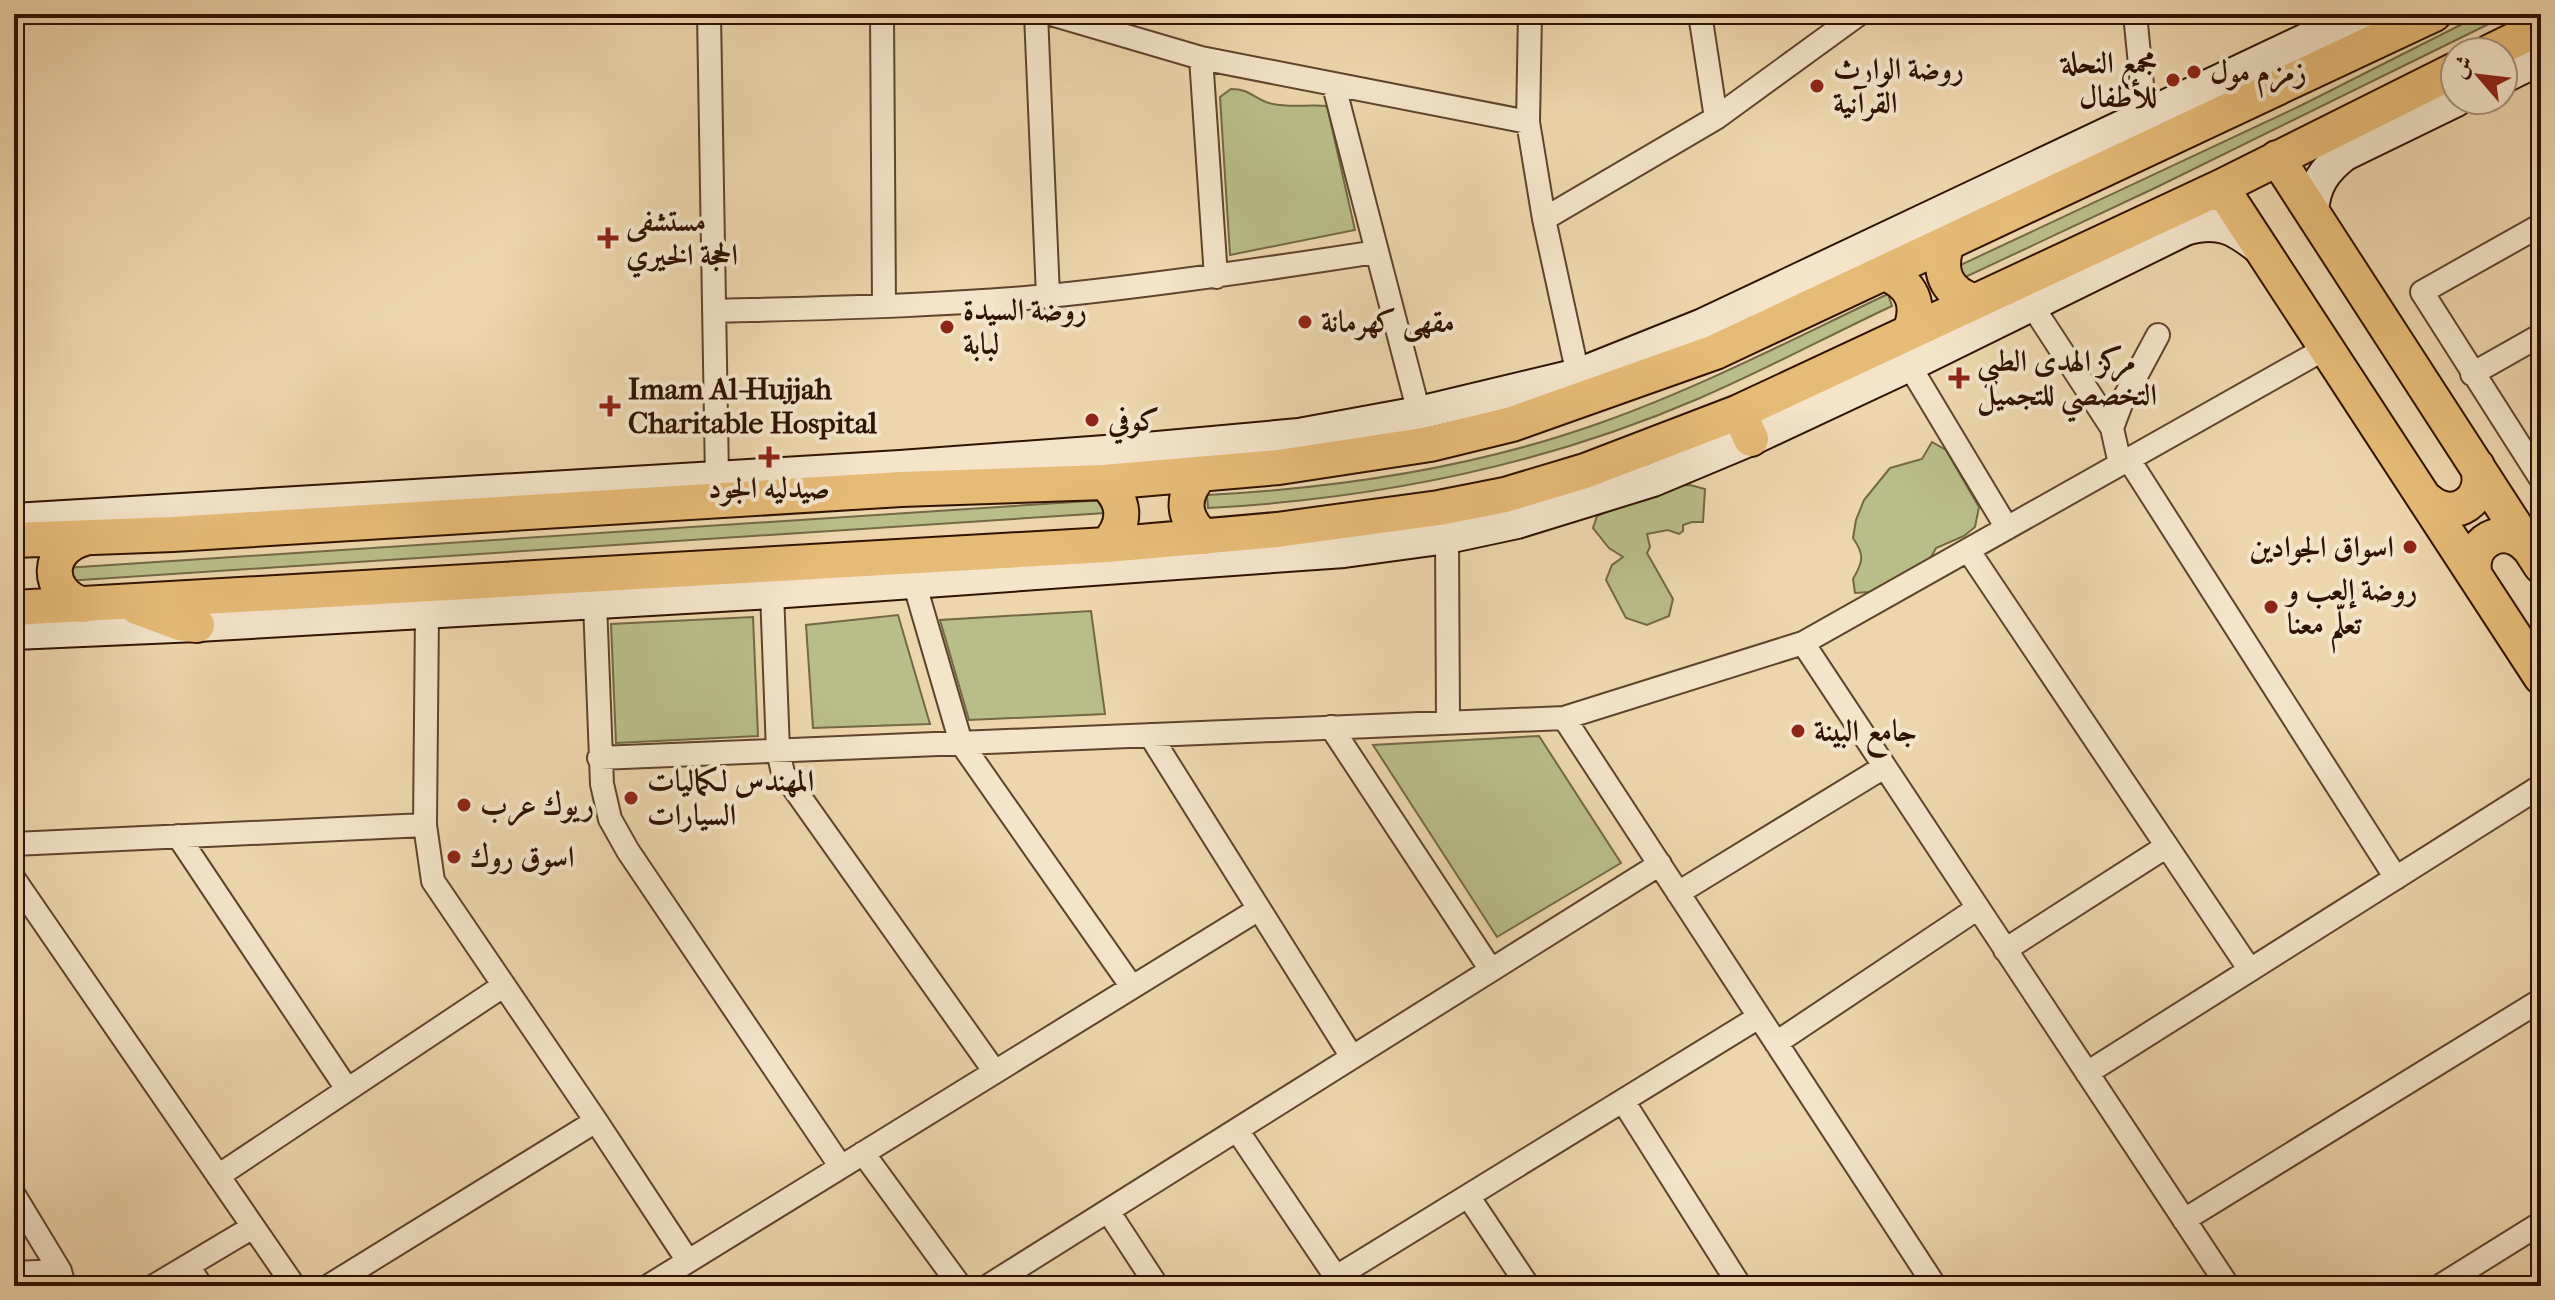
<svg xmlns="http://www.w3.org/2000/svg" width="2555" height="1300" font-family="'IM FELL French Canon',Amiri,serif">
  <rect width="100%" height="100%" fill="#edd6ad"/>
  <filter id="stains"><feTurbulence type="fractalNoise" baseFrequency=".0025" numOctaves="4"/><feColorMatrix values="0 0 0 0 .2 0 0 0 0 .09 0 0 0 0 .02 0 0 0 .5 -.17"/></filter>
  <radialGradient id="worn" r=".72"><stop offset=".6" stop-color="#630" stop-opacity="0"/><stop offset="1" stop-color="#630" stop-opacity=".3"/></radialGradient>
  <path fill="#b9bd89" stroke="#746846" stroke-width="2" d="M 2482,14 L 2509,14 L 2157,187 L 1957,281 L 1952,269 L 2302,105 Z
    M 1231,89 C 1252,89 1254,100 1273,104 C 1291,108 1309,104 1327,106 L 1355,230 L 1230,255 L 1220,97 Z
    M 1888,294 L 1892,306 C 1828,336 1765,370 1700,398 C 1545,465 1376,499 1208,508 L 1207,495 C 1340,488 1474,468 1600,423 C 1699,388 1793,339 1888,294 Z
    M 1932,442 L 1946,450 L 1979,507 L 1975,527 L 1964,536 L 1936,548 L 1930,559 L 1887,585 L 1870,592 L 1855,593 L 1853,579 C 1863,562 1865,555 1853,538 L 1856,520 L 1864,500 L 1890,468 L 1922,459 Z
    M 1690,485 L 1705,489 L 1703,522 L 1692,522 L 1683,525 L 1683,531 L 1679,534 L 1668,530 L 1647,534 L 1650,547 L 1647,553 L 1673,599 L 1669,616 L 1647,625 L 1626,618 L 1606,580 L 1612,565 L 1623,557 L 1609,548 L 1593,528 L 1597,516 L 1666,486 Z
    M 1121,499 L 1121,512 L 66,581 L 65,568 Z
    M 1091,611 L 1105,714 L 969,720 L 940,620 Z
    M 898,615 L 930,724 L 813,728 L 806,625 Z
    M 753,617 L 758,736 L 616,743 L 611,624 Z
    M 1539,736 L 1621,863 L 1497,937 L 1373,745 Z"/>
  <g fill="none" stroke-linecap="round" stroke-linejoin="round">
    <defs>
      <path id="street" d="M 709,14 L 717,478
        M 882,14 L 884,306
        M 1036,14 L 1048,296
        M 1051,14 L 1201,58 L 1528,122
        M 1530,14 L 1528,122 L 1544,219 L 1578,375
        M 1700,14 L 1716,118
        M 2135,14 L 2145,115
        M 1201,58 L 1216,277
        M 1334,86 L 1419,413
        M 1544,219 L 1716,118 L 1859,14
        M 2541,225 L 2422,292 L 2541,479
        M 2031,304 L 2112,428
        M 714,311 C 826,308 938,306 1049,296 C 1159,285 1267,269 1376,252
        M 1909,365 L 2007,528
        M 2472,374 L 2541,335
        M 2129,460 L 2396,878
        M 2120,464 L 2112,428 L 2121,404 L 2158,335
        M 1447,537 L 1448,722
        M 1968,550 L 2250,970
        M 914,582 L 961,743 L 1132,987
        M 772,592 L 778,751 L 783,773 L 995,1072
        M 595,603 L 602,784 L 610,819 L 628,851 L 841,1167
        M 427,613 L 425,825 L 433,881 L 596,1121 L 688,1261
        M 1803,643 L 2228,1286
        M 1564,718 L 1935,1286
        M 1331,727 L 1491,970
        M 1150,735 L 1352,1057
        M 599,758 L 1564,718 L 1803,643 L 2326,348
        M 178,836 L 347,1089
        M 14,844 L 425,825
        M 14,879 L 294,1286
        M 1678,893 L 1884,767
        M 2005,950 L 2167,846
        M 1776,1043 L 1978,908
        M 2087,1073 L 2541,786
        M 1623,1101 L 1740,1286
        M 1237,1130 L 1342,1286
        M 863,1153 L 960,1286
        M 218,1176 L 503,986
        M 14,1195 L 60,1271 L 64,1286
        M 1468,1196 L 1528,1286
        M 1108,1211 L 1157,1286
        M 2184,1220 L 2541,1000
        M 188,1266 L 201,1286
        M 14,1273 L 60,1271
        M 1336,1277 L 1759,1017
        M 154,1286 L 253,1227
        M 329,1286 L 596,1121
        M 648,1286 L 1259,909
        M 988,1286 L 1660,864
        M 2440,1286 L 2541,1223"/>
      <path id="secondary" d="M 2503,77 L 2541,58
        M 2312,211 C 2314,185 2324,170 2345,154 L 2456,100
        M 14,520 L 900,467 L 1146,449 L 1299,435 L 1419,413 L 1578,375 L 1703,325 L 2361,14
        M 14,633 L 197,625 L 772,592 L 1344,551 L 1447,537 L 1517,522 L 1653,480 L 1751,439 L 1909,365 L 2185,229 C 2219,219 2235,228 2261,249"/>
      <path id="primary" d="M 2490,52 L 2541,27
        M 2277,158 L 2541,566
        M 2221,187 L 2541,677
        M 1947,244 C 1937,271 1946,292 1973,301
        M 1885,273 C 1912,284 1921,304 1910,331
        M 1739,412 L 1751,439
        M 1200,475 C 1181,496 1182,518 1204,537
        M 1104,482 C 1126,501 1127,523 1107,545
        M 2427,500 C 2454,524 2489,499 2477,466
        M 14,540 L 173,534 L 901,489 L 1104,482 L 1279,467 L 1430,444 L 1512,424 L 1715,352 L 2434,14
        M 2475,576 C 2466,542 2504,521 2528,547
        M 83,605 C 44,592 46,548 85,538
        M 137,607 L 180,623 L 197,625
        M 14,608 L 1107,545 L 1277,530 L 1439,508 L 1505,495 L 1585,471 L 1739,412 L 2221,187 L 2455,70"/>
    </defs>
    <use href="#street" stroke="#5f432d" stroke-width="26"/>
    <use href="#secondary" stroke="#301202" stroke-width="36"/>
    <use href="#primary" stroke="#301202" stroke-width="38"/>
    <use href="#street" stroke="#f3e4ca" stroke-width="22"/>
    <use href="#secondary" stroke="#f3e4ca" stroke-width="32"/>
    <use href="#primary" stroke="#e6bb76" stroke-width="34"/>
  </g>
  <g fill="#8f2418" stroke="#f3e4ca" stroke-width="3">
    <circle cx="2194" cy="72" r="8"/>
    <circle cx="2173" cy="80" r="8"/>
    <circle cx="1817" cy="86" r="8"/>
    <path d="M604 226h8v8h8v8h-8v8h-8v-8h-8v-8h8z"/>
    <circle cx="1305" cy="322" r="8"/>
    <circle cx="947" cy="327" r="8"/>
    <path d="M1955 366h8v8h8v8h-8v8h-8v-8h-8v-8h8z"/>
    <path d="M606 394h8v8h8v8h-8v8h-8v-8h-8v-8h8z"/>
    <circle cx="1092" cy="420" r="8"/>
    <path d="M765 445h8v8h8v8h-8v8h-8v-8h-8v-8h8z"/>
    <circle cx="2410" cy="547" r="8"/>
    <circle cx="2271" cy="607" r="8"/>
    <circle cx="1798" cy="731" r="8"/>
    <circle cx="631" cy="798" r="8"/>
    <circle cx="464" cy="805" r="8"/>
    <circle cx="454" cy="857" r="8"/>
  </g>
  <g text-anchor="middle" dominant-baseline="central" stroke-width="8" stroke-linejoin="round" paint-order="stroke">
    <g font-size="30" font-weight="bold" fill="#301202" stroke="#f3e4ca" text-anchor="start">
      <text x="2157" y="63" text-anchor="end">مجمع النحلة<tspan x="2157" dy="34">للأطفال</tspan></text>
      <text x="1833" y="69">روضة الوارث<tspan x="1833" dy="34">القرآنية</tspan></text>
      <text x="2210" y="72">زمزم مول</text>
      <text x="626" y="221">مستشفى<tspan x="626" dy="34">الحجة الخيري</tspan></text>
      <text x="963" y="310">روضة السيدة<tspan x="963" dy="34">لبابة</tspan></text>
      <text x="1321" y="322">مقهى كهرمانة</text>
      <text x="1977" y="361">مركز الهدى الطبي<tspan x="1977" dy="34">التخصصي للتجميل</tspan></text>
      <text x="628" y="389">Imam Al-Hujjah<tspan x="628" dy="34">Charitable Hospital</tspan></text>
      <text x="1108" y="420">كوفي</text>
      <text x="769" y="488" text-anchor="middle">صيدليه الجود</text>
      <text x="2394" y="547" text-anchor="end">اسواق الجوادين</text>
      <text x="2287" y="590">روضة إلعب و<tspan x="2287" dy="34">تعلّم معنا</tspan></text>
      <text x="1814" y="731">جامع البينة</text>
      <text x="647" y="781">المهندس لكماليات<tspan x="647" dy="34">السيارات</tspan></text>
      <text x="480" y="805">ريوك عرب</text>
      <text x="470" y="857">اسوق روك</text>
    </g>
  </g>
  <rect width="2555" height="1300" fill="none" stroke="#edd6ad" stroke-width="48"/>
  <rect x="16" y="16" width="2523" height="1268" fill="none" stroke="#301202" stroke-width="4"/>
  <rect x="24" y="24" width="2507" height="1252" fill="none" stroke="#301202" stroke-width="2"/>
  <g transform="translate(2479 76) rotate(298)"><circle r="38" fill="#f3e4ca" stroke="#a5907a" stroke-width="2"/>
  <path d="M0-6L14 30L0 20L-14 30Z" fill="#8f2418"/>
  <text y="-12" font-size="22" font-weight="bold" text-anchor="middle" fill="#301202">ش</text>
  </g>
  <rect width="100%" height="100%" filter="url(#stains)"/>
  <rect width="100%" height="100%" fill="url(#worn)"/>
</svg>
